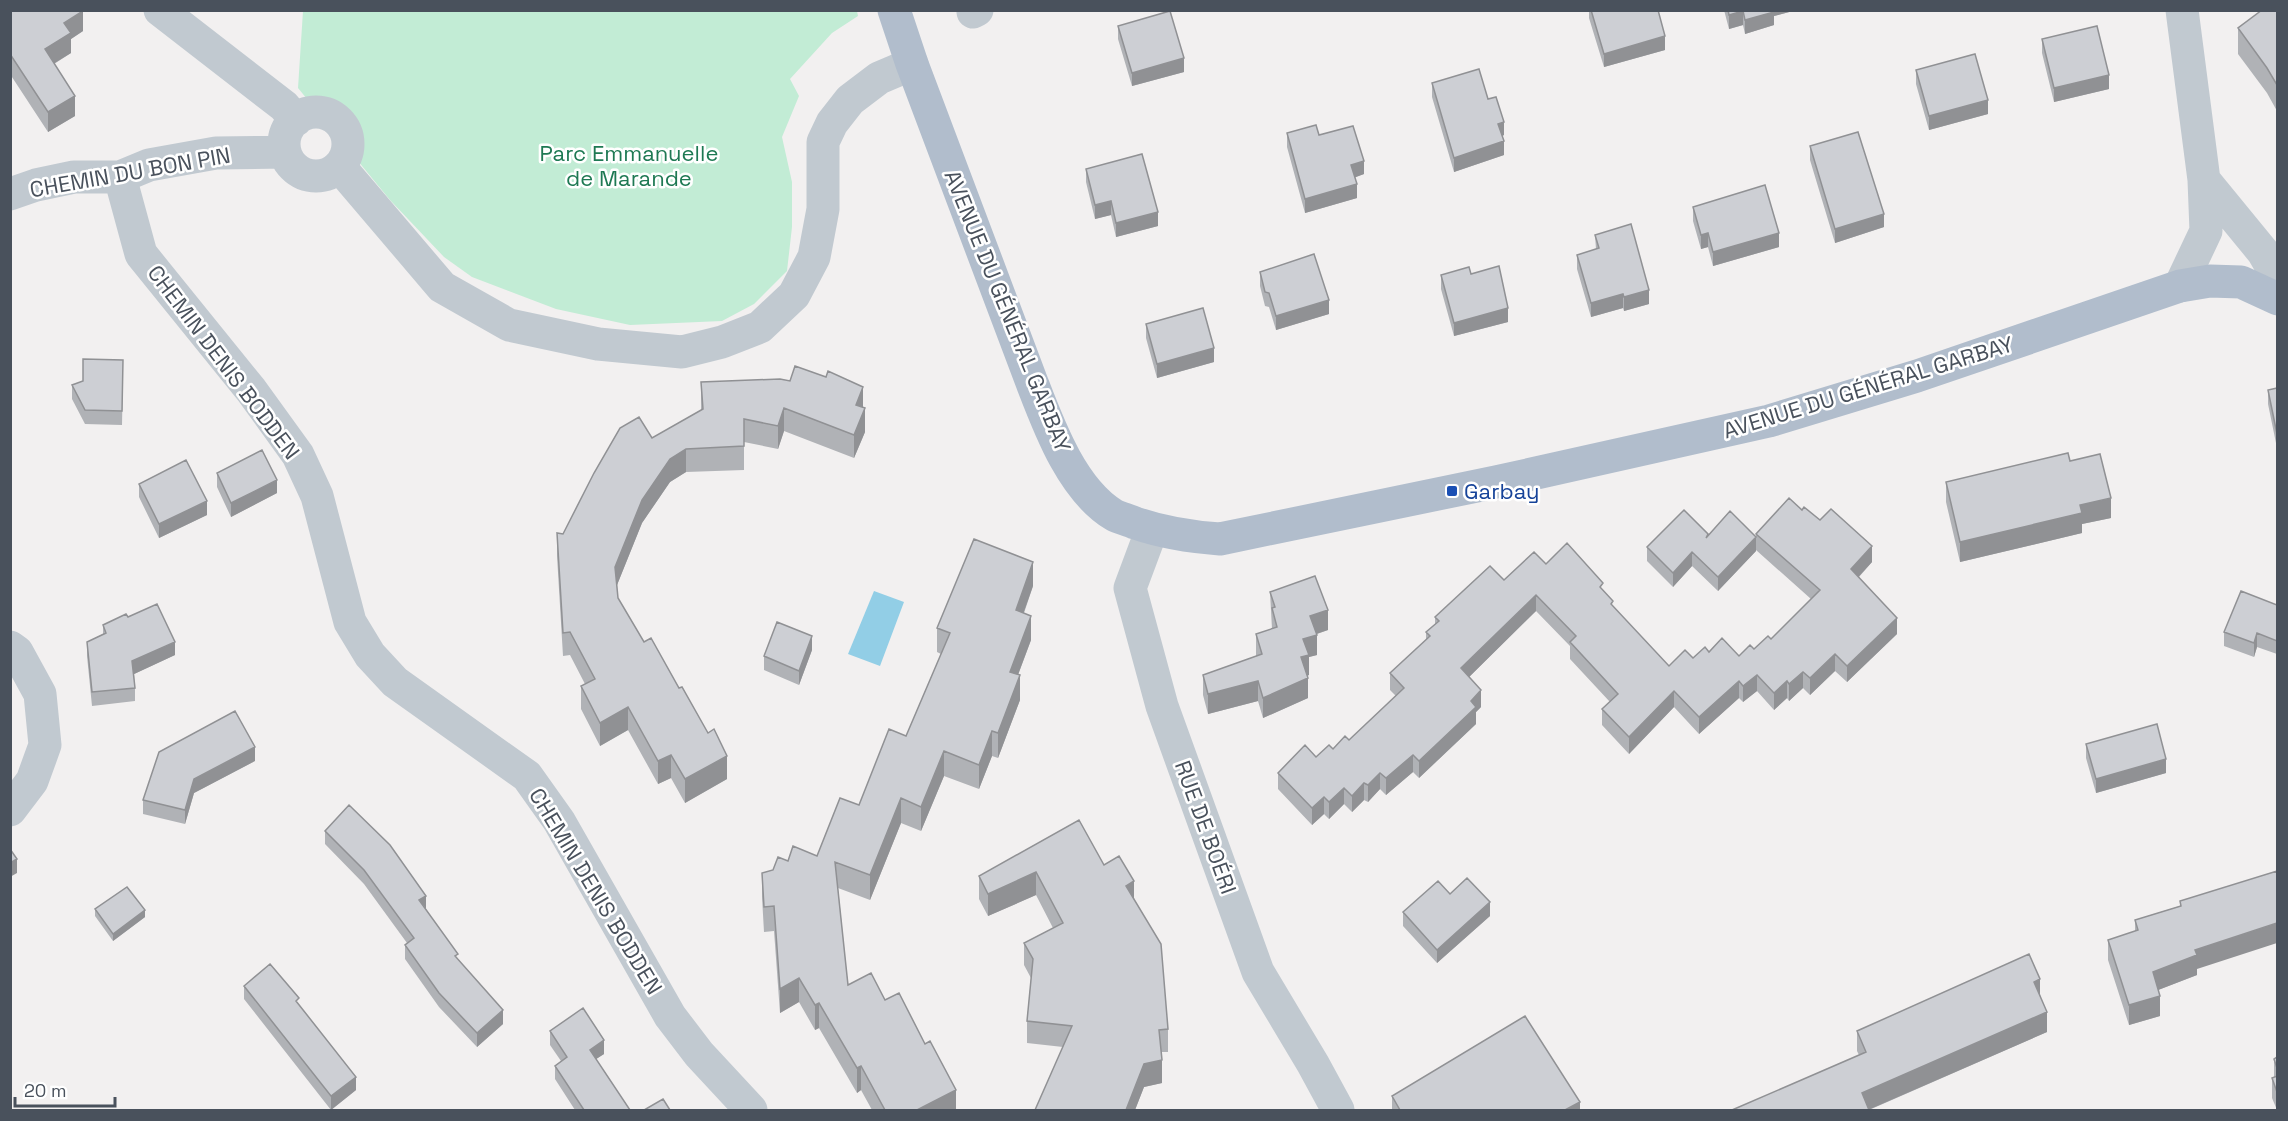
<svg xmlns="http://www.w3.org/2000/svg" width="2288" height="1121" font-family="'Space Grotesk',sans-serif">
  <rect width="100%" height="100%" fill="#f2f0f0"/>
  <path fill="#c2ecd5" d="M 857,11 L 858,16 L 832,33 L 790,79 L 799,96 L 782,137 L 792,182 L 792,227 L 787,271 L 754,304 L 722,321 L 630,325 L 556,309 L 472,277 L 444,257 L 390,200 L 298,88 L 303,11 Z"/>
  <path fill="#92cee6" d="M 874,591 L 904,602 L 880,666 L 848,654 Z"/>
  <g fill="none" stroke-linecap="round" stroke-linejoin="round">
    <path stroke="#c1c9d0" stroke-width="33" d="M 160,10 L 284,106 L 296,120
      M 973,12 L 977,10
      M284 144a32 32 0 1 1 64 0a32 32 0 1 1-64 0Z
      M 339,166 L 442,287 L 509,325 L 598,344 L 682,352 L 722,342 L 760,327 L 794,295 L 814,257 L 823,209 L 823,142 L 832,123 L 850,100 L 879,78 L 912,64
      M 120,177 L 141,254 L 251,390 L 298,455 L 317,496 L 350,622 L 370,655 L 395,682 L 527,776 L 559,821 L 670,1016 L 699,1054 L 751,1110
      M 2204,180 L 2263,252 L 2278,278
      M 10,194 L 36,185 L 74,177 L 120,177 L 149,165 L 216,153 L 285,152
      M 2180,286 L 2206,231 L 2204,180 L 2182,10
      M 1152,529 L 1130,588 L 1162,706 L 1258,972 L 1313,1064 L 1338,1110
      M 10,647 L 17,652 L 40,694 L 45,745 L 32,781 L 10,810"/>
    <path stroke="#b1bdcc" stroke-width="33" d="M 894,10 L 912,64 L 1031,380 C 1048,424 1071,489 1114,515 C 1120,518 1128,520 1135,523 C 1164,533 1190,537 1220,539 L 1496,482 L 1769,421 L 1917,376 L 2180,286 L 2210,281 L 2241,282 L 2278,299"/>
  </g>
  <path fill="#b0b2b6" d="M 10,10 L 83,31 L 71,39 L 71,53 L 54,64 L 75,116 L 48,132 L 10,74 Z
    M 1589,10 L 1658,10 L 1665,50 L 1604,67 L 1589,18 Z
    M 1724,10 L 1793,10 L 1793,11 L 1774,16 L 1774,25 L 1745,34 L 1743,25 L 1729,29 Z
    M 2277,10 L 2277,111 L 2267,93 L 2238,54 L 2238,28 Z
    M 1118,26 L 1184,72 L 1132,86 L 1118,39 Z
    M 2042,39 L 2109,89 L 2054,102 L 2042,53 Z
    M 1916,70 L 1988,114 L 1929,130 L 1916,84 Z
    M 1432,83 L 1504,135 L 1502,136 L 1504,155 L 1454,172 L 1432,97 Z
    M 1287,133 L 1319,135 L 1364,174 L 1355,177 L 1357,198 L 1305,213 L 1287,147 Z
    M 1810,146 L 1884,227 L 1835,243 L 1810,160 Z
    M 1086,169 L 1158,226 L 1116,237 L 1111,215 L 1095,219 L 1086,182 Z
    M 1693,207 L 1779,247 L 1713,266 L 1708,247 L 1701,249 L 1693,221 Z
    M 1595,235 L 1649,304 L 1624,311 L 1623,308 L 1591,317 L 1577,269 L 1577,255 L 1596,249 Z
    M 1260,272 L 1329,314 L 1276,330 L 1269,307 L 1265,306 L 1260,286 Z
    M 1471,274 L 1508,322 L 1454,336 L 1441,289 L 1441,275 Z
    M 1146,324 L 1214,362 L 1157,378 L 1146,338 Z
    M 123,374 L 122,425 L 85,424 L 72,399 L 72,385 Z
    M 701,382 L 863,408 L 865,432 L 854,458 L 784,431 L 778,449 L 744,442 L 744,470 L 686,472 L 670,482 L 642,523 L 617,585 L 618,598 L 644,642 L 727,779 L 685,803 L 671,778 L 658,784 L 628,730 L 600,746 L 581,709 L 581,686 L 585,684 L 570,655 L 563,656 L 557,556 L 557,533 L 563,534 L 652,438 L 701,410 Z
    M 2277,388 L 2277,448 L 2268,404 L 2268,390 Z
    M 2070,461 L 2111,518 L 2082,524 L 2082,533 L 1960,562 L 1946,502 L 1946,482 Z
    M 217,473 L 277,493 L 231,517 L 217,487 Z
    M 139,484 L 207,515 L 159,538 L 139,497 Z
    M 1802,510 L 1872,562 L 1859,577 L 1897,634 L 1847,682 L 1835,671 L 1810,695 L 1803,688 L 1789,701 L 1787,698 L 1774,710 L 1757,691 L 1743,702 L 1739,698 L 1699,734 L 1674,707 L 1629,754 L 1602,725 L 1602,709 L 1610,702 L 1570,659 L 1570,646 L 1536,611 L 1469,677 L 1481,707 L 1476,712 L 1476,724 L 1419,778 L 1413,772 L 1386,795 L 1380,789 L 1368,802 L 1364,800 L 1352,812 L 1344,804 L 1329,819 L 1324,814 L 1312,825 L 1278,789 L 1278,773 L 1316,757 L 1333,749 L 1349,740 L 1396,696 L 1390,690 L 1390,673 L 1426,640 L 1426,632 L 1435,624 L 1435,617 L 1504,580 L 1546,564 L 1603,590 L 1613,607 L 1669,666 L 1693,658 L 1709,652 L 1739,656 L 1754,649 L 1771,639 L 1811,599 L 1756,550 L 1756,534 Z
    M 1708,534 L 1756,551 L 1718,591 L 1692,566 L 1673,587 L 1647,561 L 1647,547 Z
    M 1033,586 L 1024,613 L 1031,640 L 1018,675 L 1020,700 L 998,758 L 992,756 L 979,789 L 944,776 L 921,831 L 901,823 L 870,900 L 838,888 L 848,985 L 885,1000 L 956,1110 L 872,1110 L 861,1090 L 857,1093 L 819,1028 L 815,1030 L 799,1002 L 780,1013 L 774,931 L 764,932 L 762,897 L 762,873 L 773,870 L 788,861 L 817,856 L 859,805 L 906,736 L 941,654 L 937,652 L 937,628 Z
    M 1270,592 L 1328,630 L 1317,634 L 1317,655 L 1309,657 L 1309,675 L 1307,676 L 1308,698 L 1263,718 L 1258,701 L 1208,714 L 1203,695 L 1203,675 L 1256,656 L 1256,634 L 1272,629 Z
    M 2277,605 L 2277,654 L 2257,647 L 2254,657 L 2224,646 L 2224,632 Z
    M 128,617 L 175,655 L 134,674 L 135,688 L 135,701 L 92,706 L 87,656 L 87,642 L 103,634 L 103,625 Z
    M 812,650 L 799,685 L 764,670 L 764,656 Z
    M 2086,744 L 2166,773 L 2096,793 L 2086,758 Z
    M 255,761 L 194,793 L 185,824 L 143,814 L 143,800 Z
    M 325,831 L 426,909 L 458,959 L 503,1024 L 477,1047 L 439,1007 L 405,959 L 405,945 L 407,943 L 364,884 L 325,844 Z
    M 1104,865 L 1134,898 L 1168,1029 L 1168,1052 L 1161,1052 L 1162,1083 L 1144,1087 L 1135,1110 L 1035,1110 L 1063,1047 L 1027,1043 L 1027,1021 L 1031,978 L 1024,965 L 1024,943 L 1053,928 L 1036,895 L 988,916 L 979,899 L 979,876 Z
    M 1450,894 L 1490,916 L 1437,963 L 1403,926 L 1403,912 Z
    M 2180,901 L 2197,969 L 2197,975 L 2158,990 L 2160,1016 L 2129,1025 L 2108,960 L 2108,940 L 2135,932 L 2135,920 L 2180,906 Z
    M 95,909 L 145,917 L 113,941 L 95,916 Z
    M 244,986 L 299,1005 L 356,1090 L 331,1110 L 244,999 Z
    M 2040,994 L 2047,1032 L 1869,1110 L 1859,1055 L 1857,1051 L 1857,1031 Z
    M 550,1031 L 604,1054 L 596,1059 L 630,1110 L 575,1110 L 555,1079 L 555,1066 L 561,1061 L 550,1045 Z
    M 2277,1057 L 2277,1110 L 2272,1098 L 2272,1078 L 2274,1077 L 2274,1059 Z
    M 1392,1096 L 1580,1110 L 1392,1110 Z"/>
  <path fill="#909194" d="M 1771,10 L 1793,11 L 1774,16 L 1774,25 L 1745,34 L 1745,20 Z
    M 83,11 L 83,31 L 71,39 L 71,53 L 45,69 L 45,49 L 64,23 Z
    M 1743,11 L 1743,25 L 1729,29 L 1729,15 Z
    M 1665,36 L 1665,50 L 1604,67 L 1604,54 Z
    M 1184,58 L 1184,72 L 1132,86 L 1132,73 Z
    M 2109,75 L 2109,89 L 2054,102 L 2054,88 Z
    M 75,96 L 75,116 L 48,132 L 48,112 Z
    M 1988,100 L 1988,114 L 1929,130 L 1929,116 Z
    M 1504,122 L 1504,135 L 1498,138 L 1498,124 Z
    M 1504,141 L 1504,155 L 1454,172 L 1454,158 Z
    M 1364,161 L 1364,174 L 1351,179 L 1351,165 Z
    M 1357,184 L 1357,198 L 1305,213 L 1305,199 Z
    M 1111,201 L 1111,215 L 1095,219 L 1095,205 Z
    M 1158,212 L 1158,226 L 1116,237 L 1116,223 Z
    M 1884,214 L 1884,227 L 1835,243 L 1835,229 Z
    M 1708,233 L 1708,247 L 1701,249 L 1701,235 Z
    M 1779,233 L 1779,247 L 1713,266 L 1713,252 Z
    M 1649,290 L 1649,304 L 1624,311 L 1624,297 Z
    M 1623,294 L 1623,308 L 1591,317 L 1591,303 Z
    M 1329,300 L 1329,314 L 1276,330 L 1276,316 Z
    M 1508,308 L 1508,322 L 1454,336 L 1454,323 Z
    M 1214,348 L 1214,362 L 1157,378 L 1157,364 Z
    M 863,387 L 863,410 L 856,405 Z
    M 784,408 L 784,431 L 778,449 L 778,426 Z
    M 865,408 L 865,432 L 854,458 L 854,435 Z
    M 686,449 L 686,472 L 670,482 L 642,523 L 615,590 L 615,567 L 642,500 L 670,459 Z
    M 277,480 L 277,493 L 231,517 L 231,503 Z
    M 2111,498 L 2111,518 L 2082,524 L 2082,533 L 1960,562 L 1960,542 L 2080,505 Z
    M 207,501 L 207,515 L 159,538 L 159,524 Z
    M 1756,537 L 1756,551 L 1718,591 L 1718,577 Z
    M 1872,546 L 1872,562 L 1851,585 L 1851,569 Z
    M 1692,552 L 1692,566 L 1673,587 L 1673,573 Z
    M 1033,562 L 1033,586 L 1016,634 L 1016,610 Z
    M 1536,595 L 1536,611 L 1461,685 L 1461,668 Z
    M 1328,610 L 1328,630 L 1310,636 L 1310,616 Z
    M 1031,616 L 1031,640 L 1010,696 L 1010,672 Z
    M 1897,618 L 1897,634 L 1847,682 L 1847,666 Z
    M 2257,633 L 2257,647 L 2254,657 L 2254,643 Z
    M 1317,635 L 1317,655 L 1309,657 L 1309,675 L 1301,677 L 1301,657 L 1303,639 Z
    M 812,636 L 812,650 L 799,685 L 799,671 Z
    M 175,642 L 175,655 L 132,675 L 132,661 Z
    M 1835,654 L 1835,671 L 1810,695 L 1810,678 Z
    M 1803,672 L 1803,688 L 1789,701 L 1789,684 Z
    M 1020,675 L 1020,700 L 998,758 L 998,733 Z
    M 1757,675 L 1757,691 L 1743,702 L 1743,686 Z
    M 1308,678 L 1308,698 L 1263,718 L 1263,698 Z
    M 1258,681 L 1258,701 L 1208,714 L 1208,694 Z
    M 1739,681 L 1739,698 L 1699,734 L 1699,717 Z
    M 1787,681 L 1787,698 L 1774,710 L 1774,693 Z
    M 1481,690 L 1481,707 L 1476,712 L 1476,724 L 1419,778 L 1419,761 L 1471,701 Z
    M 1674,691 L 1674,707 L 1629,754 L 1629,737 Z
    M 628,707 L 628,730 L 600,746 L 600,723 Z
    M 992,731 L 992,756 L 979,789 L 979,765 Z
    M 255,747 L 255,761 L 194,793 L 185,824 L 185,810 L 194,779 Z
    M 944,751 L 944,776 L 921,831 L 921,807 Z
    M 671,755 L 671,778 L 658,784 L 658,761 Z
    M 1413,755 L 1413,772 L 1386,795 L 1386,778 Z
    M 727,756 L 727,779 L 685,803 L 685,779 Z
    M 2166,759 L 2166,773 L 2096,793 L 2096,779 Z
    M 1380,773 L 1380,789 L 1368,802 L 1368,785 Z
    M 1364,783 L 1364,800 L 1352,812 L 1352,796 Z
    M 1344,788 L 1344,804 L 1329,819 L 1329,802 Z
    M 1324,797 L 1324,814 L 1312,825 L 1312,808 Z
    M 901,798 L 901,823 L 870,900 L 870,875 Z
    M 17,859 L 17,873 L 10,877 L 10,863 Z
    M 1036,872 L 1036,895 L 988,916 L 988,894 Z
    M 1134,881 L 1134,904 L 1126,886 Z
    M 426,896 L 426,909 L 419,900 Z
    M 1490,902 L 1490,916 L 1437,963 L 1437,950 Z
    M 145,910 L 145,917 L 113,941 L 113,934 Z
    M 2277,923 L 2277,943 L 2197,969 L 2197,975 L 2153,992 L 2153,972 L 2195,950 Z
    M 799,978 L 799,1002 L 780,1013 L 780,989 Z
    M 2040,979 L 2040,999 L 2034,982 Z
    M 2160,996 L 2160,1016 L 2129,1025 L 2129,1005 Z
    M 819,1003 L 819,1028 L 815,1030 L 815,1005 Z
    M 503,1010 L 503,1024 L 477,1047 L 477,1033 Z
    M 2047,1012 L 2047,1032 L 1868,1110 L 1862,1093 Z
    M 604,1040 L 604,1054 L 590,1063 L 590,1050 Z
    M 1162,1060 L 1162,1083 L 1144,1087 L 1135,1110 L 1126,1110 L 1144,1064 Z
    M 861,1066 L 861,1090 L 857,1093 L 857,1068 Z
    M 356,1077 L 356,1090 L 331,1110 L 331,1096 Z
    M 956,1090 L 956,1110 L 917,1110 Z
    M 1580,1102 L 1580,1110 L 1565,1110 Z"/>
  <path fill="#cdcfd4" stroke="#909194" stroke-width="1.5" d="M 10,10 L 83,11 L 64,23 L 71,33 L 45,49 L 75,96 L 48,112 L 10,54 Z
    M 1591,10 L 1658,10 L 1665,36 L 1604,54 Z
    M 1728,10 L 1774,10 L 1774,12 L 1745,20 L 1743,11 L 1729,15 Z
    M 2262,10 L 2277,10 L 2277,85 L 2267,68 L 2238,28 Z
    M 1170,11 L 1184,58 L 1132,73 L 1118,26 Z
    M 2097,26 L 2109,75 L 2054,88 L 2042,39 Z
    M 1975,54 L 1988,100 L 1929,116 L 1916,70 Z
    M 1479,69 L 1488,99 L 1496,97 L 1504,122 L 1498,124 L 1504,141 L 1454,158 L 1432,83 Z
    M 1316,125 L 1319,135 L 1353,126 L 1364,161 L 1351,165 L 1357,184 L 1305,199 L 1287,133 Z
    M 1858,132 L 1884,214 L 1835,229 L 1810,146 Z
    M 1142,154 L 1158,212 L 1116,223 L 1111,201 L 1095,205 L 1086,169 Z
    M 1765,185 L 1779,233 L 1713,252 L 1708,233 L 1701,235 L 1693,207 Z
    M 1631,224 L 1649,290 L 1624,297 L 1623,294 L 1591,303 L 1577,255 L 1599,248 L 1595,235 Z
    M 1314,254 L 1329,300 L 1276,316 L 1269,293 L 1265,292 L 1260,272 Z
    M 1499,266 L 1508,308 L 1454,323 L 1441,275 L 1469,267 L 1471,274 Z
    M 1203,308 L 1214,348 L 1157,364 L 1146,324 Z
    M 83,359 L 123,360 L 122,411 L 85,410 L 72,385 L 83,381 Z
    M 795,366 L 826,377 L 828,371 L 863,387 L 856,405 L 865,408 L 854,435 L 784,408 L 778,426 L 744,419 L 744,446 L 686,449 L 670,459 L 642,500 L 615,567 L 618,598 L 644,642 L 651,638 L 679,688 L 682,687 L 708,733 L 714,729 L 727,756 L 685,779 L 671,755 L 658,761 L 628,707 L 600,723 L 581,686 L 595,679 L 570,632 L 563,633 L 557,533 L 563,534 L 594,473 L 620,428 L 639,417 L 652,438 L 703,409 L 701,382 L 780,379 L 790,381 Z
    M 2277,388 L 2277,434 L 2268,390 Z
    M 262,450 L 277,480 L 231,503 L 217,473 Z
    M 2068,453 L 2070,461 L 2100,454 L 2111,498 L 2080,505 L 2082,513 L 1960,542 L 1946,482 Z
    M 186,460 L 207,501 L 159,524 L 139,484 Z
    M 1789,498 L 1802,510 L 1804,507 L 1820,520 L 1831,509 L 1872,546 L 1851,569 L 1897,618 L 1847,666 L 1835,654 L 1810,678 L 1803,672 L 1789,684 L 1787,681 L 1774,693 L 1757,675 L 1743,686 L 1739,681 L 1699,717 L 1674,691 L 1629,737 L 1602,709 L 1618,694 L 1570,642 L 1576,636 L 1536,595 L 1461,668 L 1481,690 L 1471,701 L 1476,707 L 1419,761 L 1413,755 L 1386,778 L 1380,773 L 1368,785 L 1364,783 L 1352,796 L 1344,788 L 1329,802 L 1324,797 L 1312,808 L 1278,773 L 1305,745 L 1316,757 L 1329,745 L 1333,749 L 1345,736 L 1349,740 L 1404,688 L 1390,673 L 1430,636 L 1426,632 L 1439,621 L 1435,617 L 1490,566 L 1504,580 L 1534,552 L 1546,564 L 1567,543 L 1603,583 L 1600,587 L 1613,601 L 1611,604 L 1669,666 L 1685,650 L 1693,658 L 1705,647 L 1709,652 L 1722,638 L 1739,656 L 1750,645 L 1754,649 L 1768,636 L 1771,639 L 1820,590 L 1756,534 Z
    M 1684,510 L 1708,534 L 1706,538 L 1730,511 L 1756,537 L 1718,577 L 1692,552 L 1673,573 L 1647,547 Z
    M 974,539 L 1033,562 L 1016,610 L 1031,616 L 1010,672 L 1020,675 L 998,733 L 992,731 L 979,765 L 944,751 L 921,807 L 901,798 L 870,875 L 835,862 L 848,985 L 871,973 L 885,1000 L 899,993 L 925,1044 L 930,1041 L 956,1090 L 917,1110 L 885,1110 L 861,1066 L 857,1068 L 819,1003 L 815,1005 L 799,978 L 780,989 L 774,906 L 764,907 L 762,873 L 773,870 L 778,857 L 788,861 L 793,846 L 817,856 L 840,798 L 859,805 L 889,729 L 906,736 L 950,633 L 937,628 Z
    M 1315,576 L 1328,610 L 1310,616 L 1317,635 L 1303,639 L 1309,655 L 1301,657 L 1308,678 L 1263,698 L 1258,681 L 1208,694 L 1203,675 L 1262,654 L 1256,634 L 1277,627 L 1272,608 L 1275,607 L 1270,592 Z
    M 2241,591 L 2277,605 L 2277,641 L 2257,633 L 2254,643 L 2224,632 Z
    M 157,604 L 175,642 L 132,661 L 135,688 L 92,692 L 87,642 L 106,633 L 103,625 L 126,614 L 128,617 Z
    M 777,622 L 812,636 L 799,671 L 764,656 Z
    M 235,711 L 255,747 L 194,779 L 185,810 L 143,800 L 159,752 Z
    M 2157,724 L 2166,759 L 2096,779 L 2086,744 Z
    M 349,805 L 390,845 L 426,896 L 419,900 L 458,954 L 455,956 L 503,1010 L 477,1033 L 439,993 L 405,945 L 414,938 L 364,870 L 325,831 Z
    M 1079,820 L 1104,865 L 1119,856 L 1134,881 L 1126,886 L 1161,944 L 1168,1029 L 1159,1030 L 1162,1060 L 1144,1064 L 1126,1110 L 1035,1110 L 1072,1026 L 1027,1021 L 1033,959 L 1024,943 L 1063,923 L 1036,872 L 988,894 L 979,876 Z
    M 10,849 L 17,859 L 10,863 Z
    M 2277,871 L 2277,923 L 2195,950 L 2197,955 L 2153,972 L 2160,996 L 2129,1005 L 2108,940 L 2138,930 L 2135,920 L 2181,906 L 2180,901 Z
    M 1467,878 L 1490,902 L 1437,950 L 1403,912 L 1438,881 L 1450,894 Z
    M 127,887 L 145,910 L 113,934 L 95,909 Z
    M 2029,954 L 2040,979 L 2034,982 L 2047,1012 L 1862,1093 L 1869,1110 L 1732,1110 L 1866,1052 L 1857,1031 Z
    M 270,964 L 299,998 L 296,1001 L 356,1077 L 331,1096 L 244,986 Z
    M 583,1008 L 604,1040 L 590,1050 L 630,1110 L 584,1110 L 555,1066 L 567,1057 L 550,1031 Z
    M 1525,1016 L 1580,1102 L 1565,1110 L 1400,1110 L 1392,1096 Z
    M 2277,1057 L 2277,1068 L 2274,1059 Z
    M 2277,1076 L 2277,1092 L 2272,1078 Z
    M 663,1099 L 670,1110 L 644,1110 Z"/>
  <rect fill="#1a4fb4" stroke="#fff" stroke-width="2" x="1446" y="485" width="12" height="12" rx="3"/>
  <g text-anchor="middle" dominant-baseline="central" stroke-width="5" stroke-linejoin="round" paint-order="stroke">
    <g font-size="22" fill="#1e7953" stroke="#fff">
      <text x="629" y="153">Parc Emmanuelle<tspan x="629" dy="25">de Marande</tspan></text>
    </g>
    <g font-size="22" fill="#49515c" stroke="#fff">
      <text transform="translate(130 172) rotate(-10)">CHEMIN DU BON PIN</text>
      <text transform="translate(1008 311) rotate(68)">AVENUE DU GÉNÉRAL GARBAY</text>
      <text transform="translate(224 362) rotate(53)">CHEMIN DENIS BODDEN</text>
      <text transform="translate(1868 387) rotate(-17)">AVENUE DU GÉNÉRAL GARBAY</text>
      <text transform="translate(1206 827) rotate(70)">RUE DE BOÉRI</text>
      <text transform="translate(596 891) rotate(59)">CHEMIN DENIS BODDEN</text>
    </g>
    <g font-size="22" fill="#164399" stroke="#fff" text-anchor="start">
      <text x="1464" y="491">Garbay</text>
    </g>
  </g>
  <rect width="2288" height="1121" fill="none" stroke="#49515c" stroke-width="24"/>
  <path d="M15 1097v9h100v-9" fill="none" stroke="#49515c" stroke-width="3"/>
  <text x="24" y="1097" font-size="18" fill="#49515c" stroke="#ffffff" stroke-width="4.5" paint-order="stroke">20 m</text>
</svg>
